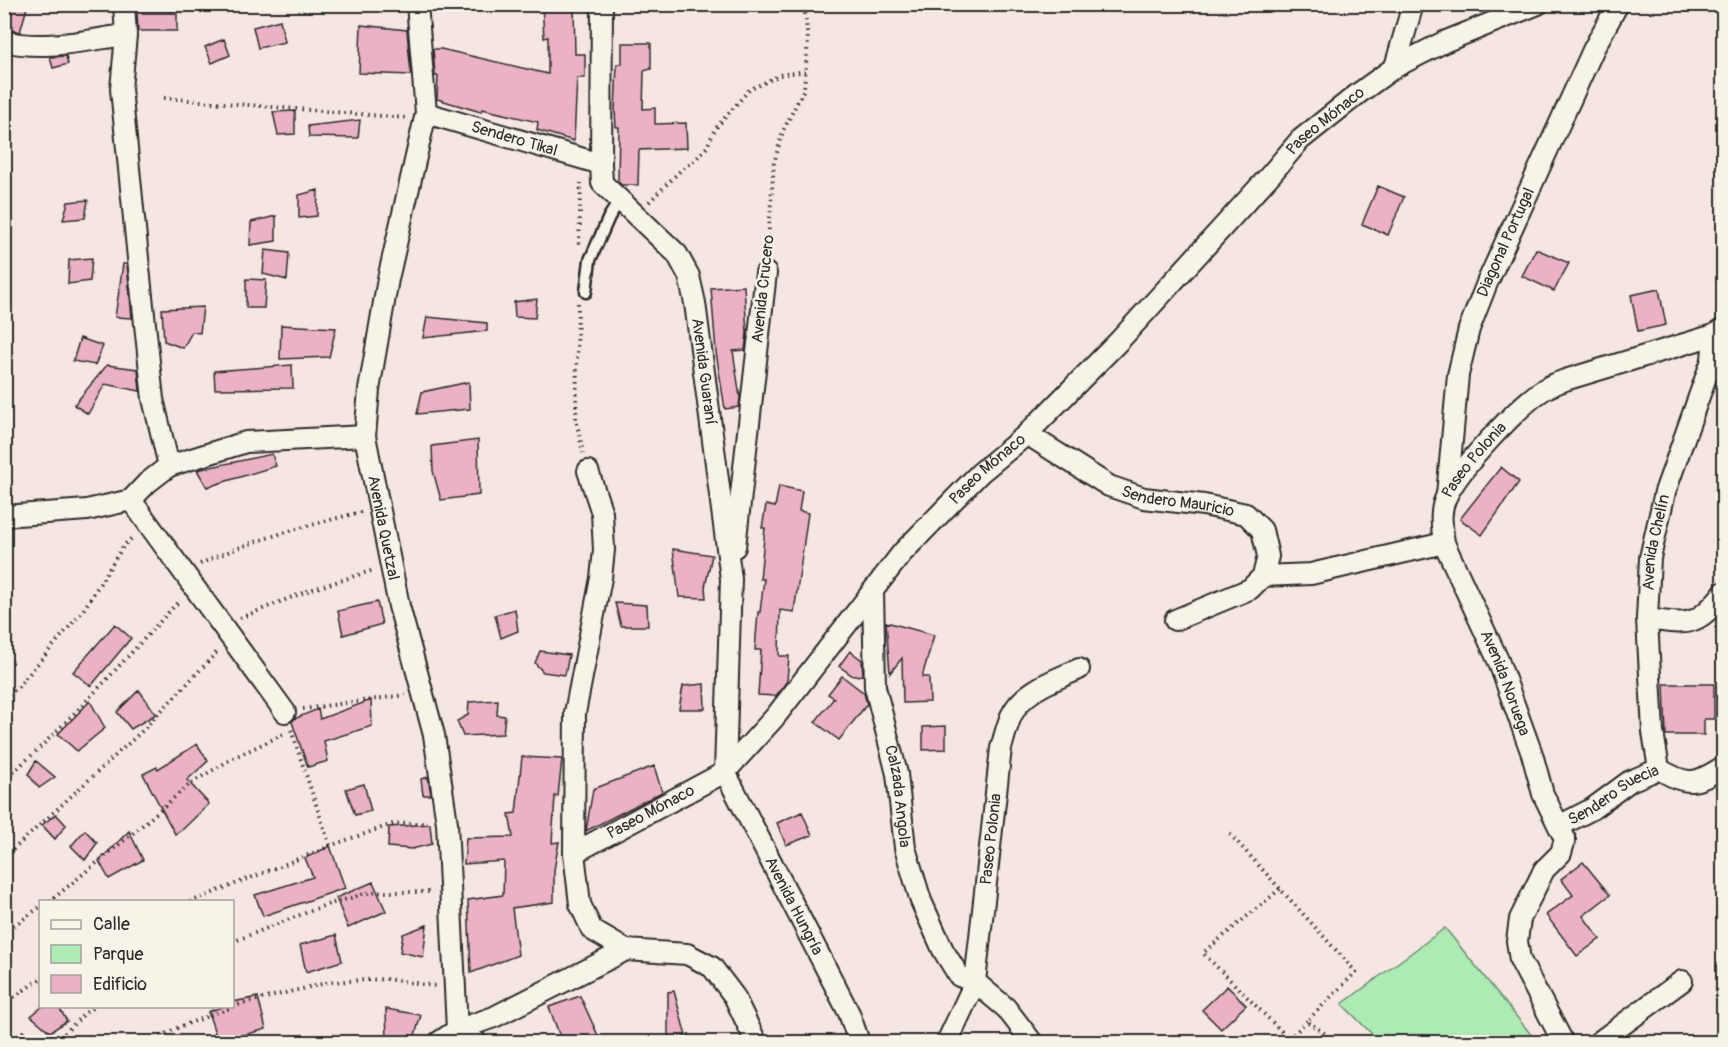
<svg xmlns="http://www.w3.org/2000/svg" width="1728" height="1047" font-family="Pangolin,sans-serif">
  <rect width="100%" height="100%" fill="#f5e6e1"/>
  <filter id="ink" filterUnits="userSpaceOnUse"><feTurbulence type="fractalNoise" baseFrequency=".0167" numOctaves="2"/><feDisplacementMap in="SourceGraphic" scale="12" xChannelSelector="R" yChannelSelector="G"/><feConvolveMatrix kernelMatrix="1 2 1 2 8 2 1 2 1" color-interpolation-filters="sRGB"/></filter>
  <g filter="url(#ink)">
    <path fill="#acecb4" stroke="#6c8c70" stroke-width="1.5" d="M 1445,928 L 1537,1042 L 1380,1042 L 1342,1004 Z"/>
    <path fill="#ebb2c5" stroke="#2b2b2b" stroke-width="1.5" d="M 4,4 L 28,4 L 20,32 L 4,28 Z
      M 542,4 L 574,4 L 575,54 L 585,54 L 585,78 L 577,78 L 574,141 L 537,130 L 538,122 L 482,109 L 481,112 L 437,99 L 438,76 L 435,76 L 433,49 L 441,49 L 548,74 L 548,37 L 544,38 Z
      M 137,13 L 177,13 L 177,31 L 138,31 Z
      M 280,20 L 285,42 L 258,48 L 253,27 Z
      M 361,25 L 407,30 L 411,75 L 359,73 Z
      M 224,39 L 230,55 L 212,63 L 205,47 Z
      M 622,43 L 651,43 L 651,69 L 644,71 L 643,109 L 655,108 L 655,124 L 686,123 L 687,148 L 639,150 L 638,185 L 621,185 L 618,181 L 619,127 L 616,127 L 615,110 L 617,64 L 622,64 Z
      M 66,56 L 68,64 L 53,68 L 50,57 Z
      M 295,111 L 295,134 L 278,135 L 273,112 Z
      M 360,120 L 358,138 L 309,137 L 308,126 Z
      M 1378,186 L 1404,197 L 1388,235 L 1362,224 Z
      M 318,190 L 317,216 L 299,218 L 299,195 Z
      M 88,200 L 85,218 L 63,220 L 68,202 Z
      M 276,216 L 276,241 L 250,245 L 251,222 Z
      M 1536,249 L 1569,263 L 1554,291 L 1522,276 Z
      M 265,250 L 289,253 L 287,280 L 263,274 Z
      M 92,258 L 90,281 L 68,284 L 69,260 Z
      M 123,264 L 127,264 L 132,318 L 115,317 Z
      M 246,279 L 266,280 L 264,308 L 246,308 Z
      M 744,286 L 747,333 L 745,350 L 733,351 L 740,397 L 739,407 L 725,409 L 716,352 L 711,288 Z
      M 1659,289 L 1666,325 L 1638,331 L 1631,295 Z
      M 537,299 L 535,318 L 515,317 L 514,302 Z
      M 203,307 L 200,333 L 192,332 L 183,348 L 164,341 L 162,309 Z
      M 427,317 L 487,323 L 487,331 L 423,338 Z
      M 281,325 L 336,328 L 329,357 L 280,359 Z
      M 80,338 L 103,346 L 95,365 L 73,361 Z
      M 107,365 L 138,369 L 140,391 L 105,384 L 88,414 L 74,405 Z
      M 292,365 L 293,388 L 215,389 L 214,371 Z
      M 469,382 L 470,409 L 417,414 L 422,392 Z
      M 478,440 L 479,495 L 441,500 L 433,471 L 432,446 Z
      M 272,454 L 276,466 L 207,487 L 197,470 Z
      M 1501,467 L 1519,482 L 1482,535 L 1460,519 Z
      M 779,486 L 802,491 L 799,511 L 808,513 L 794,612 L 780,610 L 779,656 L 789,656 L 787,681 L 776,696 L 758,695 L 761,650 L 755,650 L 758,612 L 760,612 L 764,579 L 760,579 L 765,528 L 762,528 L 766,505 L 775,507 Z
      M 673,549 L 712,555 L 705,587 L 706,598 L 679,597 Z
      M 377,602 L 382,624 L 343,635 L 338,611 Z
      M 615,603 L 647,605 L 648,626 L 621,626 Z
      M 515,609 L 518,631 L 501,638 L 495,615 Z
      M 886,622 L 934,635 L 922,677 L 929,677 L 930,702 L 903,703 L 902,658 L 890,673 Z
      M 115,624 L 131,638 L 91,686 L 73,672 Z
      M 540,651 L 569,655 L 565,675 L 543,672 L 535,663 Z
      M 850,651 L 862,660 L 863,675 L 853,676 L 839,666 Z
      M 842,676 L 864,693 L 867,704 L 839,740 L 815,722 L 834,698 L 828,694 Z
      M 704,684 L 705,709 L 679,709 L 683,686 Z
      M 1664,684 L 1714,684 L 1714,719 L 1704,719 L 1704,735 L 1666,735 Z
      M 139,690 L 156,714 L 131,729 L 117,712 Z
      M 371,700 L 372,726 L 324,741 L 328,761 L 308,767 L 292,722 L 294,719 L 318,709 L 320,719 Z
      M 498,700 L 497,715 L 505,716 L 503,734 L 463,736 L 457,721 L 468,715 L 469,702 Z
      M 90,701 L 105,728 L 77,751 L 58,734 Z
      M 946,726 L 946,749 L 923,750 L 923,727 Z
      M 197,744 L 208,761 L 187,780 L 209,804 L 183,829 L 175,834 L 143,774 L 157,767 L 158,769 Z
      M 522,757 L 562,759 L 558,796 L 555,796 L 552,843 L 559,842 L 554,870 L 554,902 L 512,908 L 518,955 L 471,973 L 468,900 L 503,895 L 504,861 L 464,864 L 466,838 L 513,837 L 509,814 L 516,813 Z
      M 36,761 L 55,777 L 39,788 L 28,774 Z
      M 654,766 L 662,792 L 586,831 L 593,789 Z
      M 428,777 L 431,795 L 423,795 L 421,779 Z
      M 364,784 L 371,811 L 355,815 L 346,789 Z
      M 802,812 L 812,835 L 786,845 L 777,823 Z
      M 56,814 L 66,825 L 55,839 L 42,825 Z
      M 430,824 L 432,844 L 412,849 L 388,847 L 389,827 Z
      M 85,830 L 97,843 L 85,860 L 71,846 Z
      M 129,831 L 143,860 L 109,879 L 99,861 Z
      M 330,846 L 345,888 L 263,916 L 255,895 L 313,877 L 305,858 Z
      M 1583,862 L 1610,895 L 1583,916 L 1600,939 L 1577,956 L 1546,915 L 1573,895 L 1561,879 Z
      M 373,882 L 386,911 L 348,928 L 336,898 Z
      M 427,925 L 423,957 L 400,952 L 403,934 Z
      M 336,935 L 342,961 L 306,972 L 300,945 Z
      M 1227,986 L 1246,1005 L 1221,1029 L 1202,1010 Z
      M 674,991 L 686,1036 L 668,1042 L 668,992 Z
      M 580,996 L 601,1042 L 562,1042 L 549,1007 Z
      M 258,997 L 266,1029 L 237,1037 L 239,1042 L 218,1042 L 208,1012 L 224,1006 L 232,1006 L 233,1002 Z
      M 43,1006 L 58,1006 L 67,1021 L 50,1032 L 31,1016 Z
      M 386,1009 L 421,1015 L 413,1042 L 387,1042 Z"/>
    <g fill="none" stroke-linecap="round" stroke-linejoin="round">
      <defs>
        <path id="lane" d="M 586,292 L 590,260 L 609,217 L 620,200"/>
        <g id="street">
          <path d="M 124,4 L 126,35 L 121,89 L 139,268 L 153,399 L 169,466"/>
          <path id="s1" d="M 417,4 L 426,113 L 388,279 L 369,390 L 365,436 L 399,606 L 434,735 L 447,823 L 457,1030"/>
          <path id="s2" d="M 602,4 L 601,164 L 602,183 L 677,254 L 689,276 L 695,303 L 731,579 L 725,772 L 849,1013 L 859,1042"/>
          <path d="M 4,41 C 43,51 86,40 126,35"/>
          <path d="M 1395,67 L 1413,4"/>
          <path id="s3" d="M 426,113 L 601,164"/>
          <path id="s4" d="M 1027,434 L 1109,486 L 1144,498 L 1204,505 L 1246,514 L 1262,530 L 1268,556 L 1263,576 L 1250,589 L 1175,620"/>
          <path d="M 588,471 L 602,513 L 604,550 L 601,578 L 575,713 L 574,853 L 580,904 L 592,930 L 626,950"/>
          <path id="s5" d="M 1447,495 L 1458,375 L 1469,329 L 1487,283 L 1594,48 L 1618,4"/>
          <path d="M 131,500 L 285,712"/>
          <path d="M 4,516 L 87,510 L 131,500 L 147,483 L 169,466 L 246,442 L 365,436"/>
          <path id="s6" d="M 1444,543 L 1498,660 L 1532,754 L 1543,794 L 1565,839 L 1561,853 L 1544,870 L 1520,919 L 1517,941 L 1520,960 L 1563,1042"/>
          <path d="M 735,547 L 766,273"/>
          <path id="s7" d="M 1263,576 L 1311,574 L 1444,543 C 1442,526 1439,512 1446,497 C 1459,469 1518,406 1543,390 C 1550,385 1558,383 1565,380 L 1714,335"/>
          <path id="s8" d="M 873,591 L 875,687 L 897,774 L 905,848 L 921,901 L 943,950 L 959,976 L 975,982 L 1006,1008 L 1032,1042"/>
          <path d="M 1647,619 C 1689,625 1697,627 1724,592"/>
          <path id="s9" d="M 1659,769 L 1653,732 L 1647,619 L 1650,558 L 1665,492 L 1712,360 L 1714,335 L 1723,329"/>
          <path d="M 1659,769 C 1688,786 1695,785 1724,766"/>
          <path id="s10" d="M 1559,826 L 1592,809 L 1630,781 L 1659,769"/>
          <path id="s11" d="M 574,853 L 725,772 L 775,717 L 902,553 L 980,473 L 1027,434 L 1119,341 L 1272,173 L 1300,140 L 1359,93 L 1395,67 L 1444,42 L 1538,4"/>
          <path d="M 457,1030 L 476,1042"/>
          <path d="M 439,1042 L 457,1030 L 494,1017 L 626,950 L 687,954 L 712,967 L 734,996 L 756,1042"/>
          <path id="s12" d="M 947,1042 L 975,982 L 1001,748 C 1004,738 1007,726 1011,716 C 1023,690 1055,680 1079,669"/>
          <path d="M 1599,1042 L 1682,981"/>
        </g>
      </defs>
      <use href="#lane" stroke="#2b2b2b" stroke-width="15"/>
      <use href="#street" stroke="#2b2b2b" stroke-width="24"/>
      <path stroke="#2b2b2b" stroke-width="4" stroke-dasharray="1.5 4.5" stroke-linecap="butt" d="M 164,98 L 406,118
        M 649,202 L 680,171 L 697,158 L 707,147 L 715,129 L 749,90 L 780,75 L 805,71
        M 579,244 L 581,183
        M 767,254 L 774,163 L 783,131 L 804,89 L 808,40 L 804,4
        M 578,303 L 576,419 L 583,453
        M 200,564 C 251,540 306,526 361,512
        M 240,618 L 310,590 L 374,570
        M 4,699 L 18,687 L 82,612 L 124,545 L 134,536
        M 303,709 L 405,695
        M 291,730 L 330,846
        M 4,780 C 68,725 123,661 180,600
        M 1230,834 L 1356,972 L 1307,1021 L 1337,1042
        M 4,858 L 142,731 L 218,651
        M 1280,889 L 1203,953 L 1289,1039 L 1307,1021
        M 49,902 L 138,829 L 191,783 L 235,757 L 286,733
        M 190,902 L 338,843 L 393,824 L 428,823
        M 4,933 L 40,907
        M 232,942 L 323,906 L 371,892 L 433,892
        M 4,1004 L 40,979
        M 7,1042 L 23,1032 L 29,1042
        M 56,1042 L 84,1014 L 95,1006
        M 150,1042 L 179,1027 L 241,1004 L 330,982 L 386,979 L 436,986
        M 341,1042 L 362,1042"/>
      <use href="#lane" stroke="#f7f3e8" stroke-width="10"/>
      <use href="#street" stroke="#f7f3e8" stroke-width="20"/>
    </g>
  </g>
  <g text-anchor="middle" dominant-baseline="central" stroke-width="5" stroke-linejoin="round" paint-order="stroke">
    <g font-size="16" fill="#2b2b2b" stroke="#f7f3e8">
      <text stroke="none"><textPath href="#s11" startOffset="1059">Paseo Mónaco</textPath></text>
      <text stroke="none"><textPath href="#s3" startOffset="92">Sendero Tikal</textPath></text>
      <text stroke="none"><textPath href="#s5" startOffset="262">Diagonal Portugal</textPath></text>
      <text transform="translate(763 289) rotate(-84)">Avenida Crucero</text>
      <text stroke="none"><textPath href="#s2" startOffset="404">Avenida Guaraní</textPath></text>
      <text stroke="none"><textPath href="#s7" startOffset="278">Paseo Polonia</textPath></text>
      <text stroke="none"><textPath href="#s11" startOffset="573">Paseo Mónaco</textPath></text>
      <text stroke="none"><textPath href="#s4" startOffset="168">Sendero Mauricio</textPath></text>
      <text stroke="none"><textPath href="#s1" startOffset="532">Avenida Quetzal</textPath></text>
      <text stroke="none"><textPath href="#s9" startOffset="228">Avenida Chelín</textPath></text>
      <text stroke="none"><textPath href="#s6" startOffset="153">Avenida Noruega</textPath></text>
      <text stroke="none"><textPath href="#s8" startOffset="208">Calzada Angola</textPath></text>
      <text stroke="none"><textPath href="#s10" startOffset="63">Sendero Suecia</textPath></text>
      <text stroke="none"><textPath href="#s11" startOffset="87">Paseo Mónaco</textPath></text>
      <text stroke="none"><textPath href="#s12" startOffset="210">Paseo Polonia</textPath></text>
      <text stroke="none"><textPath href="#s2" startOffset="957">Avenida Hungría</textPath></text>
    </g>
  </g>
  <rect width="1728" height="1047" fill="none" stroke="#f7f3e8" stroke-width="24"/>
  <rect x="12" y="12" width="1704" height="1023" fill="none" stroke="#2b2b2b" stroke-width="2" filter="url(#ink)"/>
  <rect x="39" y="900" width="195" height="108" fill="#f7f3e8" stroke="#a5a39c" stroke-width="1.5"/>
  <rect x="51" y="920" width="30" height="9" fill="#f7f3e8" stroke="#a5a39c" stroke-width="1.5"/>
  <text x="93" y="930" font-size="18" fill="#2b2b2b">Calle</text>
  <rect x="51" y="945" width="30" height="18" fill="#acecb4" stroke="#a5a39c" stroke-width="1.5"/>
  <text x="93" y="960" font-size="18" fill="#2b2b2b">Parque</text>
  <rect x="51" y="975" width="30" height="18" fill="#ebb2c5" stroke="#a5a39c" stroke-width="1.5"/>
  <text x="93" y="990" font-size="18" fill="#2b2b2b">Edificio</text>
</svg>
